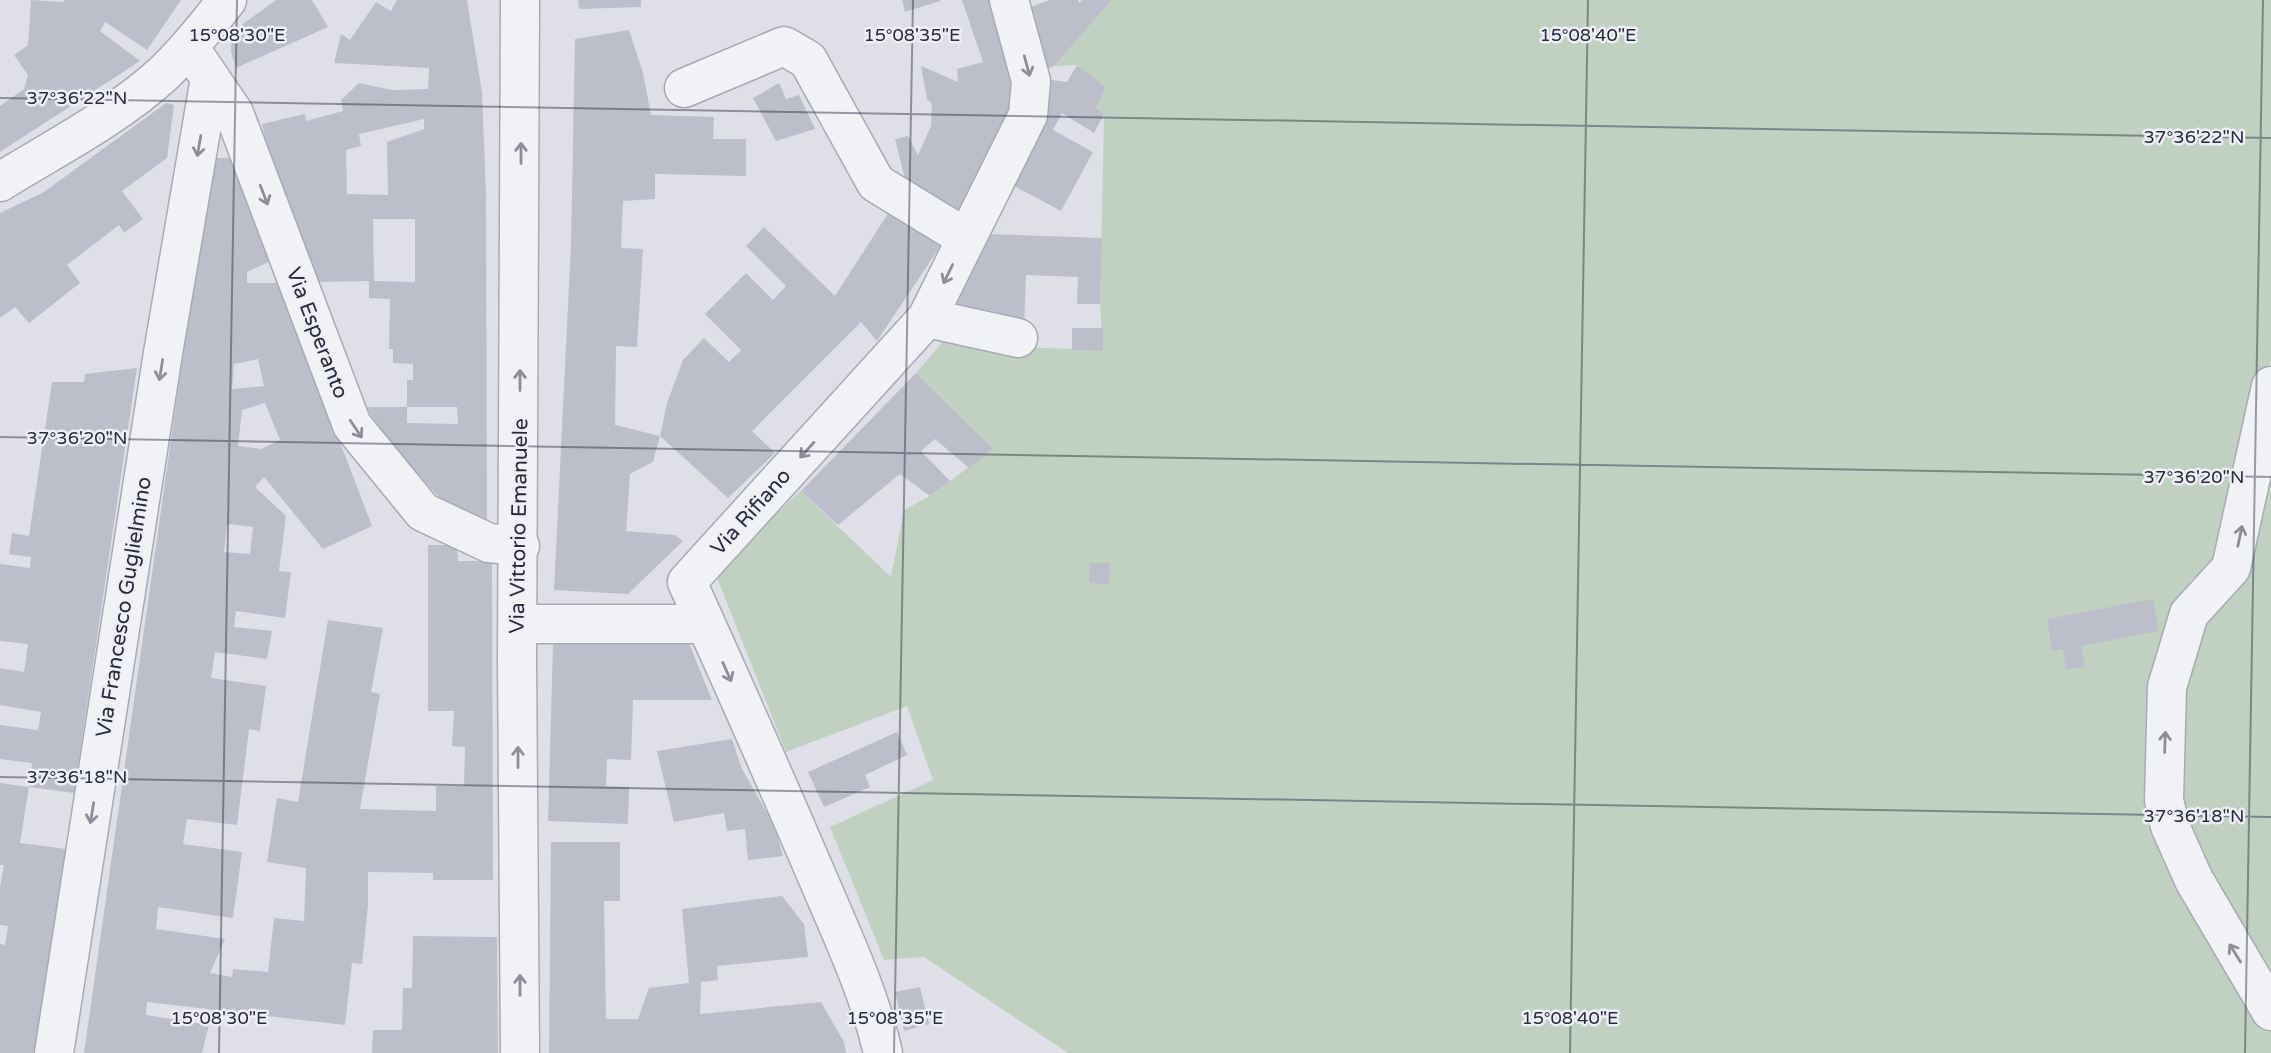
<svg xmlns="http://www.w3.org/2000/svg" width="2271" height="1053" font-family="'Varela Round',sans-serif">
  <rect width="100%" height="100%" fill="#dfe0e7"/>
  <path fill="#c0d1c1" d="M 1112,0 L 2271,0 L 2271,360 L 2250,442 L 2228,554 L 2191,580 L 2175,613 L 2153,800 L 2225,954 L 2271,1031 L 2271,1053 L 1068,1053 L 924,957 L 884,960 L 830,827 L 933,780 L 907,706 L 786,752 L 714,570 L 801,491 L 891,577 L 904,510 L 930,496 L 993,449 L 916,373 L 950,333 L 1017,347 L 1103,350 L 1100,304 L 1104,114 L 1096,108 L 1106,87 L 1077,65 L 1054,66 Z
    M 2271,434 L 2271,994 L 2179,824 L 2180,695 L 2203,616 Z"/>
  <path fill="#bcbeca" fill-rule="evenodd" d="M 31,0 L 63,2 L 65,0 L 181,0 L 147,50 L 105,22 L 100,31 L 140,61 L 0,152 L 0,106 L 24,89 L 28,75 L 14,55 L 28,45 Z
    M 276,0 L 312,0 L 328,27 L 236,68 L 231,52 L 232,32 Z
    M 397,0 L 467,0 L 482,92 L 486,195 L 487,525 L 457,511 L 436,494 L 387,439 L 366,407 L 407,407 L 407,423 L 458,424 L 457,407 L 407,407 L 407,380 L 413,380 L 413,364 L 393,363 L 393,349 L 389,349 L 390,299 L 369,298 L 369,281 L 317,282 L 271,167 L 262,124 L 305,114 L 306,121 L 343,111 L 341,100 L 359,83 L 392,90 L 428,89 L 429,68 L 334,63 L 341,34 L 350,40 L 376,2 L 391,11 ZM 424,119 L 424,129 L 387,142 L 388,195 L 347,194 L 346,150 L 361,146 L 359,134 ZM 373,219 L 415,219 L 415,282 L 374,281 Z
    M 578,0 L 641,0 L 641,7 L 579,9 Z
    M 902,0 L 940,0 L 940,1 L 905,12 Z
    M 962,0 L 993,0 L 1017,77 L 1012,106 L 961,213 L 905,179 L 895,139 L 908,136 L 918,155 L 931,126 L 932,104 L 927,99 L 921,66 L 958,82 L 957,69 L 983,62 Z
    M 1050,0 L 1078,0 L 1079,3 L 1082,0 L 1112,0 L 1054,66 L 1043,70 L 1028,8 Z
    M 629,30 L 643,73 L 651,115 L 714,117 L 713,139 L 746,139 L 746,176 L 655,174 L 655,199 L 623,201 L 621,248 L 643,249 L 637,347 L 616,346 L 615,425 L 660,436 L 653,462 L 630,474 L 626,531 L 675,535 L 683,541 L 628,594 L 554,590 L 571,245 L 575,39 Z
    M 1077,65 L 1106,87 L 1096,108 L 1104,114 L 1094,133 L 1062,113 L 1053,130 L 1093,152 L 1061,211 L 1012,185 L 1044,79 L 1067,82 Z
    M 779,83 L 786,99 L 799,95 L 815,129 L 776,141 L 753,98 Z
    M 166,103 L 174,105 L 167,158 L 122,191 L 143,219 L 124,233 L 119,225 L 67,265 L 80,283 L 29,323 L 15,307 L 0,318 L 0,213 L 44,192 Z
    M 211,158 L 231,158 L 271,261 L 247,272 L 247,283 L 279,283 L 372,526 L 323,549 L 264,477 L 255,487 L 286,516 L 279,571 L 291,572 L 285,618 L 236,611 L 234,627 L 272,631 L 267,659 L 215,652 L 211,678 L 266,686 L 260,731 L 249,729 L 237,825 L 187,819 L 183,844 L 242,852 L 233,918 L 158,907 L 156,929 L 225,939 L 210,973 L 232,977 L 233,969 L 268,972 L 274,918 L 304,921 L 306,868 L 267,862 L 277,798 L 298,802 L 328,620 L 383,628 L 371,692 L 380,694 L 360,809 L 436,811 L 436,786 L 464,786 L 465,747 L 452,746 L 454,711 L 428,711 L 428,545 L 457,545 L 458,561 L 492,561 L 493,880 L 433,880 L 433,873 L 368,872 L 368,905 L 362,964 L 352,963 L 345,1025 L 147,1002 L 146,1015 L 209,1025 L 202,1053 L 84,1053 ZM 258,359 L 264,386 L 232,389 L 234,364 ZM 265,403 L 280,440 L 261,449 L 238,446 L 242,410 ZM 227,524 L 253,527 L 250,554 L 224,552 Z
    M 894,204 L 945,239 L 877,341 L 861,322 L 752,431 L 775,453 L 728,498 L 660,436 L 667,403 L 683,360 L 704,338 L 729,362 L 741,350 L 705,314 L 746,273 L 773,300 L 786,286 L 746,246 L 764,227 L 835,296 Z
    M 986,234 L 1102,238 L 1100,304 L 1077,304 L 1078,277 L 1026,275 L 1024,329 L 950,312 Z
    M 1072,328 L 1103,328 L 1103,351 L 1072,350 Z
    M 137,368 L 74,793 L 29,787 L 32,763 L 0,759 L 0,725 L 38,730 L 41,712 L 0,705 L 0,668 L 24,672 L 28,644 L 0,641 L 0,564 L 30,568 L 31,557 L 9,554 L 12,533 L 29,536 L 52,382 L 84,382 L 85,374 Z
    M 916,373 L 993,449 L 969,468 L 935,439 L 921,451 L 950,481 L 930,496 L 900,474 L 838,525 L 801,491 Z
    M 1090,563 L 1110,563 L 1109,584 L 1089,583 Z
    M 2153,599 L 2159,631 L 2081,646 L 2085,667 L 2066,670 L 2063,649 L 2052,651 L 2047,619 Z
    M 689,643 L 712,700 L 633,700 L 631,760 L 607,759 L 606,786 L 629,787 L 628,824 L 548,821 L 553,644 Z
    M 897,732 L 907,755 L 865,775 L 870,787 L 824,807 L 808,772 Z
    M 732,739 L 742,769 L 775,827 L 783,856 L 748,860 L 745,829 L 727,831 L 724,813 L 674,822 L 657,751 Z
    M 0,783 L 29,787 L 20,843 L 66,849 L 36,1053 L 0,1053 L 0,944 L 5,945 L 8,926 L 0,925 L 0,887 L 4,865 L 0,865 Z
    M 551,842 L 620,842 L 620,901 L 604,901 L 606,1019 L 638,1019 L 649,988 L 689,983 L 682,909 L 782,896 L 804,924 L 808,957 L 717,966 L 718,980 L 701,982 L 700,1014 L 821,1002 L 844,1042 L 846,1053 L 549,1053 Z
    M 413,936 L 497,937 L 498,1053 L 372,1053 L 373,1030 L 402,1030 L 403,988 L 412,988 Z
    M 920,987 L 929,1024 L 904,1031 L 895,992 Z"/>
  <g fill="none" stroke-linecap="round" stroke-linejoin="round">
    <defs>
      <path id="minor" d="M 520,0 L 517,659 L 520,1053
        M 189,47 L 234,113 L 352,425 L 423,512 L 489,543 L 520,546
        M 684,88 L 784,46 L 808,60 L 876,183 L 966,238
        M 0,182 C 55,148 116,117 163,74 C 187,51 207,26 227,0
        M 927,318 L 1018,338
        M 2271,386 L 2231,568 L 2189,614 L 2167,687 L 2164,800 L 2170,826 L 2194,880 L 2271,1011
        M 518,624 L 705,624
        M 54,1053 L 163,353 L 210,78
        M 883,1053 C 869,991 841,933 816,874 C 774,776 731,679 687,582 L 927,318 L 1028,115 L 1031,81 L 1009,0"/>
    </defs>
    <use href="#minor" stroke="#a8aab4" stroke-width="41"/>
    <use href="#minor" stroke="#f1f2f6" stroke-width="38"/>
  </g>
  <defs><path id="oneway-shaft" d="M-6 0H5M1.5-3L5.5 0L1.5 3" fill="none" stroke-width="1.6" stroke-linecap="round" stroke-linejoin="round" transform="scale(1.75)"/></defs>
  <g stroke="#8d8e9a">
    <use href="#oneway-shaft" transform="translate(1027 66) rotate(75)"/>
    <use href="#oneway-shaft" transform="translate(199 146) rotate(100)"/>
    <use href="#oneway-shaft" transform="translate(521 153) rotate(-90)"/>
    <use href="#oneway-shaft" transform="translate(264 195) rotate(69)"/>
    <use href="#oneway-shaft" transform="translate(948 274) rotate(116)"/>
    <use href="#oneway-shaft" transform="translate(161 370) rotate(99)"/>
    <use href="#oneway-shaft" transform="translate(520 380) rotate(-90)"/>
    <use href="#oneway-shaft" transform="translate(356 429) rotate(56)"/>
    <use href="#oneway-shaft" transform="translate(807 450) rotate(132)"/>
    <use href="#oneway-shaft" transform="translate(2240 536) rotate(-78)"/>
    <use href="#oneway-shaft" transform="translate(727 672) rotate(66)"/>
    <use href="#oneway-shaft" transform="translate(2165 742) rotate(-88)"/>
    <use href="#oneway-shaft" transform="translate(518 757) rotate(-90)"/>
    <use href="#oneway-shaft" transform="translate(92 813) rotate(99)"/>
    <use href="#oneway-shaft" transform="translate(2235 953) rotate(-122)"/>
    <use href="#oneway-shaft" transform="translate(520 985) rotate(-90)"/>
  </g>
  <path fill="none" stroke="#292b3e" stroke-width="2" stroke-opacity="0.45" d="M 0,98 L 2271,138M 0,437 L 2271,477M 0,777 L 2271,817M 219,1053 L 237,0M 894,1053 L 913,0M 1570,1053 L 1588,0M 2245,1053 L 2263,0"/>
  <g text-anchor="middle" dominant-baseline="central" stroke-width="5" stroke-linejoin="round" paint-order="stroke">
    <g font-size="21" fill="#292b3e" stroke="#eeeff5">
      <text transform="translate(317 333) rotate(69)">Via Esperanto</text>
      <text transform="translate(751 512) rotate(-48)">Via Rifiano</text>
      <text transform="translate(519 526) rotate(-89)">Via Vittorio Emanuele</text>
      <text transform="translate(124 607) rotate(-81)">Via Francesco Guglielmino</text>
    </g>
  </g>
  <g font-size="18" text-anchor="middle" fill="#292b3e" stroke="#eeeff5" stroke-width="5" stroke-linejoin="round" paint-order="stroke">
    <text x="237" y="41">15°08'30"E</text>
    <text x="912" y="41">15°08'35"E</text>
    <text x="1588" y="41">15°08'40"E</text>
    <text x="77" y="104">37°36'22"N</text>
    <text x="2194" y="143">37°36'22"N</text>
    <text x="77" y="444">37°36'20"N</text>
    <text x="2194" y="483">37°36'20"N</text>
    <text x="77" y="783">37°36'18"N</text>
    <text x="2194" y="822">37°36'18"N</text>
    <text x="219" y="1024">15°08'30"E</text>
    <text x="895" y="1024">15°08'35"E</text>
    <text x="1570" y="1024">15°08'40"E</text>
  </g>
</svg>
